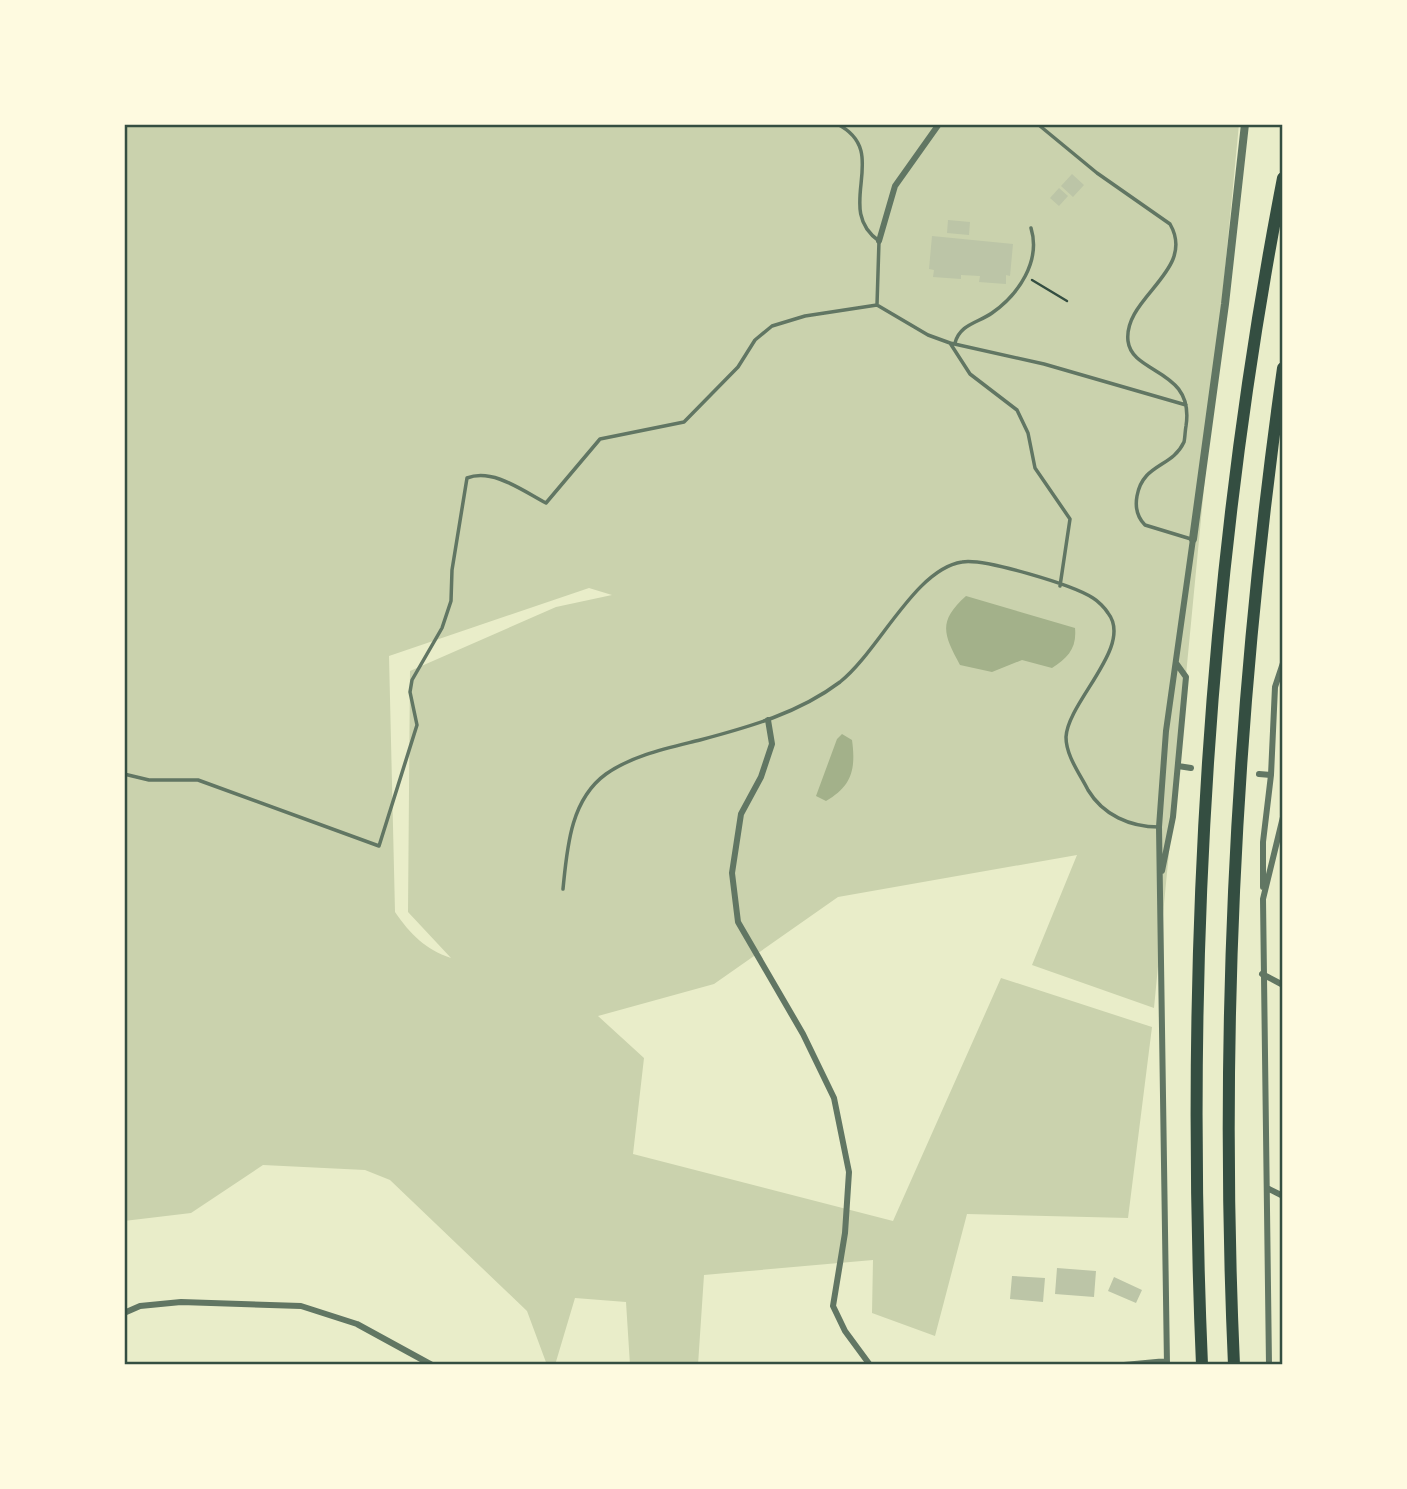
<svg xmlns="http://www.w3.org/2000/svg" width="1407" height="1489" font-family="Helvetica,sans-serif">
  <rect width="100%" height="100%" fill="#e9edc9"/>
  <path fill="#cad2ad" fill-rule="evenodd" d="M 124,124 L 1239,124 L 1154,1008 L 1032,965 L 1077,855 L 838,897 L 714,984 L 598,1016 L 644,1058 L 633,1154 L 893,1221 L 1001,978 L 1152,1027 L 1128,1218 L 967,1214 L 935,1336 L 872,1313 L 873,1260 L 704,1275 L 698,1365 L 630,1365 L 626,1302 L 575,1298 L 555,1365 L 547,1365 L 527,1311 L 390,1180 L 365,1170 L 263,1165 L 191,1213 L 124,1221 ZM 589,588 L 612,595 L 556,607 L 410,671 L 408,912 L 451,958 C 425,949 411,935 395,912 L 389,656 Z"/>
  <path fill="#a3b18a" d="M 966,596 L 1075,628 C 1077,648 1068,658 1052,668 L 1022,660 L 992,672 L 960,665 C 943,634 938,621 966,596 Z
    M 842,734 L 852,740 C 856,769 852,786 826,801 L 816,796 L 837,739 Z"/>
  <path fill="#bcc5a7" d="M 1072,174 L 1084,185 L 1073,197 L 1061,186 Z
    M 1059,188 L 1068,196 L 1059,206 L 1050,198 Z
    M 948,220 L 970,222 L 969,235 L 947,233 Z
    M 932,236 L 1013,244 L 1010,276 L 1006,275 L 1006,284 L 979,282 L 980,276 L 961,275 L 961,279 L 933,277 L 934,270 L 929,269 Z
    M 1057,1268 L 1096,1271 L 1094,1297 L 1055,1294 Z
    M 1012,1276 L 1045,1278 L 1043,1302 L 1010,1299 Z
    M 1114,1277 L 1142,1290 L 1136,1303 L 1108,1291 Z"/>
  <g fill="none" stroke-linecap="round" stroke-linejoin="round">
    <path stroke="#344e41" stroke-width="2.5" d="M 1032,280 L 1067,301"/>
    <path stroke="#617663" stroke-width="3.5" d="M 837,124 C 893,152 832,208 879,241 L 877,305
      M 1040,126 L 1097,173 L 1170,224 C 1197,271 1123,297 1128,341 C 1132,375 1195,368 1186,426 C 1185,431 1185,438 1184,442 C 1172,468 1143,463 1137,496 C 1135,507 1137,517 1145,525 L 1191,539
      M 950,343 L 1044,364 L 1186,405
      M 955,343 C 960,324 978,323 992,313 C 1019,294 1041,261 1031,228
      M 124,774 L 149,780 L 198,780 L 379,846 L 417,725 L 410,692 L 412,680 L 442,628 L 451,601 L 452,570 L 467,478 C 493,468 523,491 546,503 L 600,439 L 684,422 L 738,367 L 755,340 L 772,326 L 805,316 L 877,305 L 928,335 L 950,343 L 970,374 L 1017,410 L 1028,433 L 1035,468 L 1070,519 L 1060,586
      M 563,889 C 567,849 570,800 606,774 C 633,755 668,748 700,740 C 749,727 799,713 840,682 C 879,651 915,569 962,562 C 984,558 1073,585 1093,598 C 1098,601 1105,608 1108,613 C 1134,646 1068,701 1066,737 C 1066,756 1080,774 1088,790 C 1103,815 1130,827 1159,827"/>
    <path stroke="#617663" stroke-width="6" d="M 879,241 L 895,186 L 939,124
      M 768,720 L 772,744 L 761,777 L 741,814 L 732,873 L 738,922 L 803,1034 L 834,1098 L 849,1172 L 845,1233 L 833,1306 L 845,1331 L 870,1365
      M 1178,766 L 1191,768
      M 1259,774 L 1271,775
      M 1162,871 L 1173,817 L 1186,677 L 1176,663
      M 1263,887 L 1263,842 L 1271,775 L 1275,687 L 1283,663
      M 1262,974 L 1283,985
      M 1267,1188 L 1283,1196
      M 124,1313 L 140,1306 L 181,1302 L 301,1306 L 357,1324 L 432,1365
      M 1124,1365 L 1167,1361
      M 1167,1365 L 1159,827 L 1166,731 L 1193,539
      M 1269,1365 L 1263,899 L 1283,817"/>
    <path stroke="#617663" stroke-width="8" d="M 1193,539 L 1225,304 L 1245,124"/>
    <path stroke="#344e41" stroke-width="12" d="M 1202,1365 C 1185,968 1207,568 1283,178
      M 1234,1365 C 1219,1031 1236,699 1283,368"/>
  </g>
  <rect width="1407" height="1489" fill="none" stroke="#fefae0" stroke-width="252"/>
  <rect x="126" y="126" width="1155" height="1237" fill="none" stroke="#344e41" stroke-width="2.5"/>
</svg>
